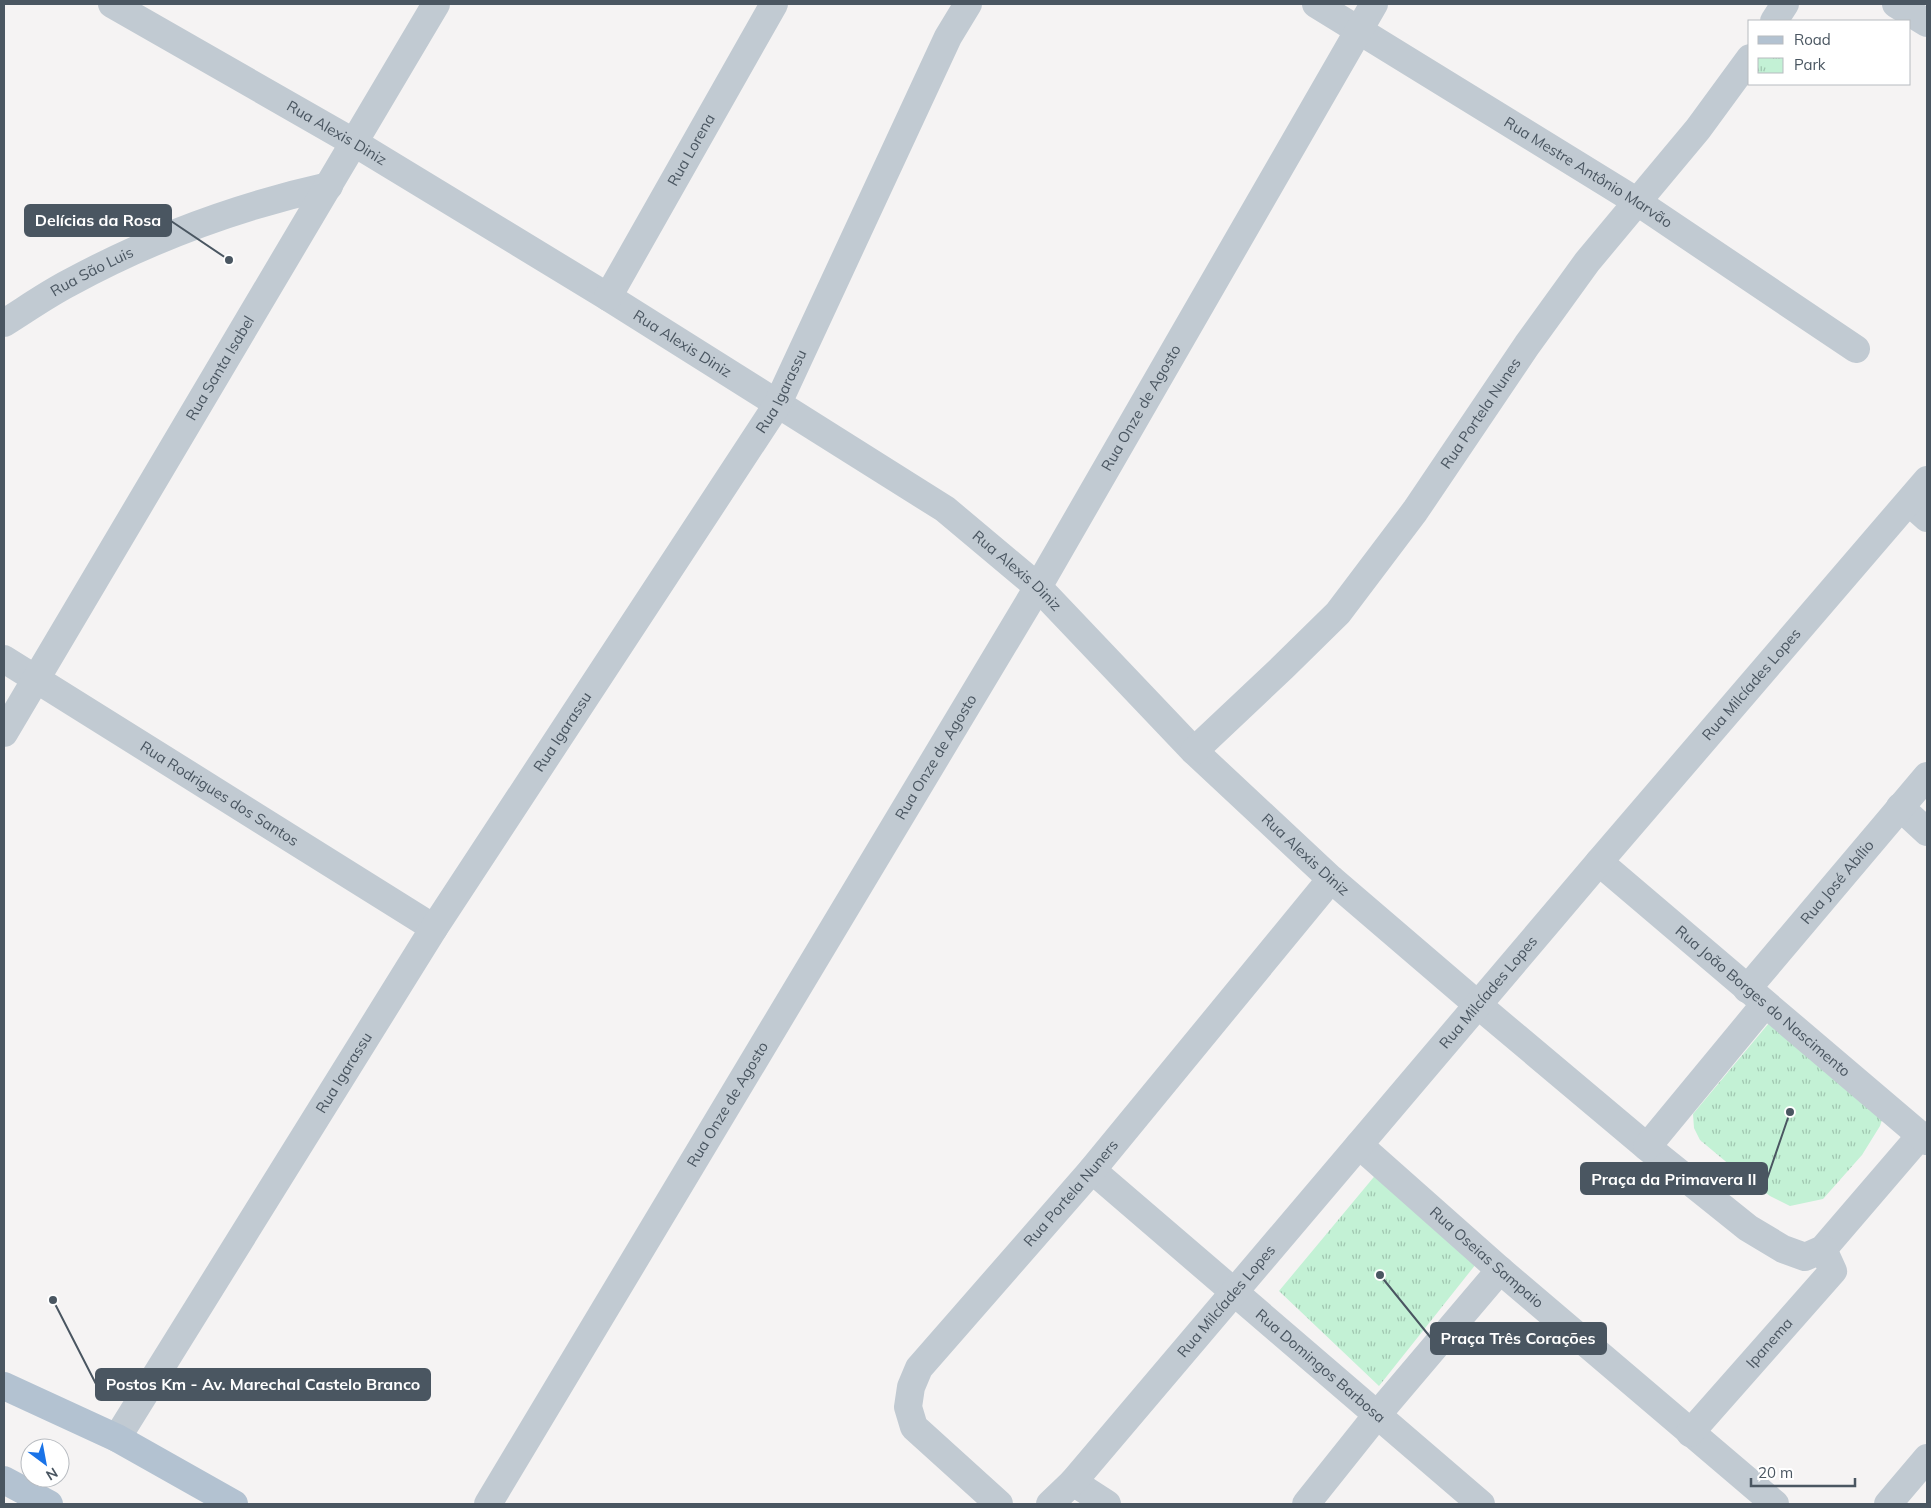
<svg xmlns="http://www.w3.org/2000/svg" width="1931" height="1508" font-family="Mulish,sans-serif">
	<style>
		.park { fill: url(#park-tufts) }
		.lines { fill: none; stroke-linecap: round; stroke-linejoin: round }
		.minor { stroke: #c1cad2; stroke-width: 28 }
		.tertiary { stroke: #c1cad2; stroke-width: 28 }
		.primary { stroke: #b3c2d1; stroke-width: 28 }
		.labels { text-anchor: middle; stroke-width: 4.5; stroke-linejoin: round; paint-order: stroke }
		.street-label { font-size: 15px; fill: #4a5661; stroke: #fff }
		.leader { fill: none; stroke: #4a5661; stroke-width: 2 }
		.callout-dot { fill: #4a5661; stroke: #fff; stroke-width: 2 }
		.callout { fill: #4a5661; stroke: #4a5661; stroke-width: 2 }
		.callout-label { font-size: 16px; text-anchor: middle; font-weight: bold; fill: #fff }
	</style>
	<defs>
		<pattern id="park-tufts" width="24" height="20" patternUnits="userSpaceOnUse" patternTransform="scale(1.25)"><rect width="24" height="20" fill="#c3f1d5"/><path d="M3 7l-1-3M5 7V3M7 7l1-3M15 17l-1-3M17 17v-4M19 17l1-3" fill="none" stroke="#a0c6b0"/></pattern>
	</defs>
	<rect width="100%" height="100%" fill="#f5f3f3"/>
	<path class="park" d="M1774,1017l111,93 -5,16 -18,29 -39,44 -33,7 -20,-10 -27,-20 -43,-36 -6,-12 -1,-14z
		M1378,1172l102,87 -101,127 -100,-95z"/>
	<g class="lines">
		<g class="minor">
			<path id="s1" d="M112,4l241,138 255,155 337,212 93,78 156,164 137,128 147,126 169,142 101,81 35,21 22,8 18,-8 98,-114"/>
			<path id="s2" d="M1316,4l320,197 220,148"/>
			<path d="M1896,4l31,19"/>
			<path d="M1774,21l11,-17"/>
			<path id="s3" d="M608,297l166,-293"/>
			<path id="s4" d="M4,323c21,-13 42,-28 65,-40 81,-44 170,-77 260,-97"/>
			<path d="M1909,502l18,16"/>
			<path id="s5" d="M4,659l430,269"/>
			<path id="s6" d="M4,733l432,-729"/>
			<path id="s7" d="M1194,751l89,-84 55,-54 77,-102 112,-166 60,-83 111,-133 52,-71"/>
			<path d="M1900,807l27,25"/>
			<path id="s8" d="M1599,862l328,279"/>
			<path id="s9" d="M1747,989l180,-213"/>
			<path id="s10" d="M1359,1145l141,125 275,234"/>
			<path d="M1647,1147l118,-143"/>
			<path id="s11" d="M1092,1170l389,334"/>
			<path id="s12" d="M1690,1433l143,-162 -10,-22"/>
			<path id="s13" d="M117,1438l317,-510 343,-523 171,-368 20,-33"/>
			<path d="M1073,1482l34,22"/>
			<path id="s14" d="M488,1504l550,-917 336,-583"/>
			<path id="s15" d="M999,1504l-85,-77 -6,-20 3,-20 8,-19 173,-198 239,-291"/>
			<path id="s16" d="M1050,1504l23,-22 526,-620 328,-382"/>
			<path d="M1306,1504l71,-89 123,-145"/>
		</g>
		<path class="tertiary" d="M1888,1504l39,-46"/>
		<path class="primary" d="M4,1386l113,52 117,66
			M4,1480l45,24"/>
	</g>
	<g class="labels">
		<g class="street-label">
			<text dy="5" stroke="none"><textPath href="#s1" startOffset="259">Rua Alexis Diniz</textPath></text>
			<text dy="5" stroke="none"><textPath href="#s3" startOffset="169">Rua Lorena</textPath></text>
			<text dy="5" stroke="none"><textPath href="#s2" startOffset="320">Rua Mestre Antônio Marvão</textPath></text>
			<text dy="5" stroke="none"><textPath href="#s4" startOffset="102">Rua São Luis</textPath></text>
			<text dy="5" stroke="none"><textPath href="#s1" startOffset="664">Rua Alexis Diniz</textPath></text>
			<text dy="5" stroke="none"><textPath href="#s6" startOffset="424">Rua Santa Isabel</textPath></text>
			<text dy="5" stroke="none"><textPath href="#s13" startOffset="1240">Rua Igarassu</textPath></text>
			<text dy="5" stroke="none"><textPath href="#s14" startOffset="1276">Rua Onze de Agosto</textPath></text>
			<text dy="5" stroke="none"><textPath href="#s7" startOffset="445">Rua Portela Nunes</textPath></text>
			<text dy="5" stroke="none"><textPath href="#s1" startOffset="1069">Rua Alexis Diniz</textPath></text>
			<text dy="5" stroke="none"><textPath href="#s16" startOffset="1079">Rua Milcíades Lopes</textPath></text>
			<text dy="5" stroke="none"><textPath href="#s13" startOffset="835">Rua Igarassu</textPath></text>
			<text dy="5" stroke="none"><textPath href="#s14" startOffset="871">Rua Onze de Agosto</textPath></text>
			<text dy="5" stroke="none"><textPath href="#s5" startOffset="254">Rua Rodrigues dos Santos</textPath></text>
			<text dy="5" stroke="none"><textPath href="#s1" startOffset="1474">Rua Alexis Diniz</textPath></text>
			<text dy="5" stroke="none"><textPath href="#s9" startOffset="140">Rua José Abílio</textPath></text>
			<text dy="5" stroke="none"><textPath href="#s16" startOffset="674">Rua Milcíades Lopes</textPath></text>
			<text dy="5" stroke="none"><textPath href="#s8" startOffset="215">Rua João Borges do Nascimento</textPath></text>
			<text dy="5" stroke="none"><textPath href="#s13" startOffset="430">Rua Igarassu</textPath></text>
			<text dy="5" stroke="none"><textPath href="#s14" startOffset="466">Rua Onze de Agosto</textPath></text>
			<text dy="5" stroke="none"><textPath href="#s15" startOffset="408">Rua Portela Nuners</textPath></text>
			<text dy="5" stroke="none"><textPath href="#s10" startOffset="170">Rua Oseias Sampaio</textPath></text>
			<text dy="5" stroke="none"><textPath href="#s16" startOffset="269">Rua Milcíades Lopes</textPath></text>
			<text dy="5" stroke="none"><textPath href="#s12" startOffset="120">Ipanema</textPath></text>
			<text dy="5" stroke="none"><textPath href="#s11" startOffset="301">Rua Domingos Barbosa</textPath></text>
		</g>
	</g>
	<path class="leader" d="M229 260L171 221M1790 1112L1767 1179M1380 1275L1431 1338M53 1300L96 1384"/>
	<g class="callout-dot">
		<circle cx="229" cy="260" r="5"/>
		<circle cx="1790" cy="1112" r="5"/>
		<circle cx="1380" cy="1275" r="5"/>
		<circle cx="53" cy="1300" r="5"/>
	</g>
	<g class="callout">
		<rect x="25" y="205" width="146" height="31" rx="5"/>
		<rect x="1581" y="1163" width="186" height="31" rx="5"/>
		<rect x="1431" y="1323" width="175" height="31" rx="5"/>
		<rect x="96" y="1369" width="334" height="31" rx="5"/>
	</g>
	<g class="callout-label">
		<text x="98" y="226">Delícias da Rosa</text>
		<text x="1674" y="1185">Praça da Primavera II</text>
		<text x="1518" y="1344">Praça Três Corações</text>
		<text x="263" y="1390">Postos Km - Av. Marechal Castelo Branco</text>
	</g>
	<rect width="1931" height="1508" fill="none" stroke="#4a5661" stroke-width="10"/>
	<rect x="1748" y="20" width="162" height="65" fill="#ffffff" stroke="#b7bbc0"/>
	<rect x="1758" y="36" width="25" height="8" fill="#b3c2d1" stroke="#b7bbc0"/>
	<text x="1794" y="45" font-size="15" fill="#4a5661">Road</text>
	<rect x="1758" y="58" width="25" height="15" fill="url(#park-tufts)" stroke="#b7bbc0"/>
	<text x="1794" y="70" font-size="15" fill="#4a5661">Park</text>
	<g transform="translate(45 1463) rotate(148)"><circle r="24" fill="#ffffff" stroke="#b7bbc0"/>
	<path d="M0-4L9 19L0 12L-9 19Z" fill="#1a73e8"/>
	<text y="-8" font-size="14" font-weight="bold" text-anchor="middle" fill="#4a5661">N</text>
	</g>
	<path d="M1751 1478v8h104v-8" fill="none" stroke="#4a5661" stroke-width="2.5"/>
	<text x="1758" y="1478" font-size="15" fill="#4a5661" stroke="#ffffff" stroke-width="4" paint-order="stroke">20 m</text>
</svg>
